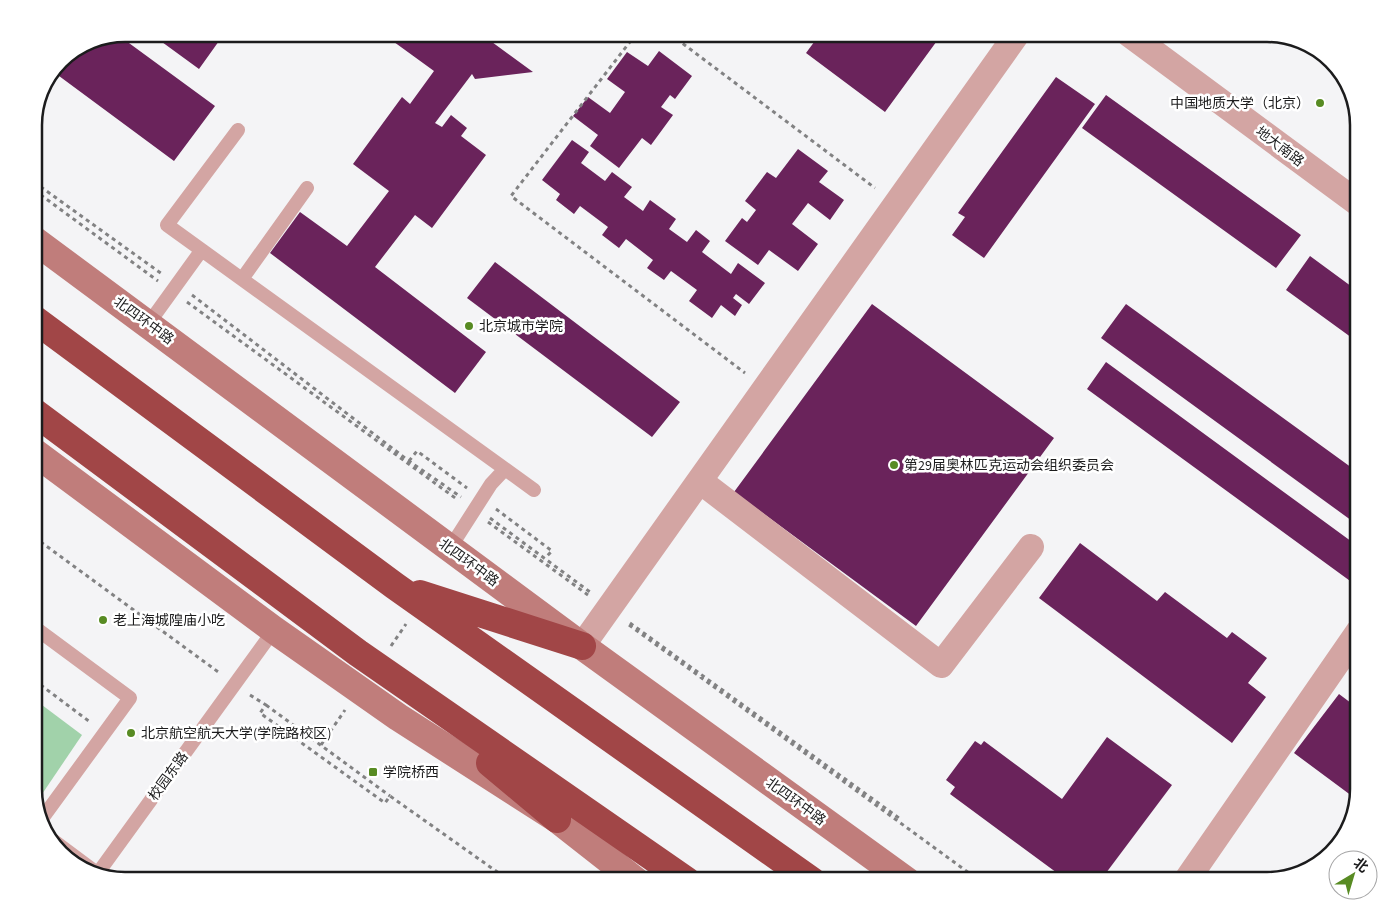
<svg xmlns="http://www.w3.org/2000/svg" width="1393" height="915" font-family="'Source Sans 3','Noto Sans SC',sans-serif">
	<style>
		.green { fill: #a1d2aa }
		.building { fill: #6a235b }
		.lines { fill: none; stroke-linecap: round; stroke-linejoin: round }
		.path { stroke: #828283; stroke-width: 3; stroke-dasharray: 4 4; stroke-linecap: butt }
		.lane { stroke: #d3a5a3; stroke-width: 14 }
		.street { stroke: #d3a5a3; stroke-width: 26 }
		.secondary { stroke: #c07d7b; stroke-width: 28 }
		.highway { stroke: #a14647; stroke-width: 28 }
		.poi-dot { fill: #588b23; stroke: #fff; stroke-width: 2 }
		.labels { text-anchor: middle; stroke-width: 5; stroke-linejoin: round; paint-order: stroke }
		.poi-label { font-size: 14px; fill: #1c1c1d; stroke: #fff; text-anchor: start }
		.street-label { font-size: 14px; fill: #1c1c1d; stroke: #fff }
		.rim { fill: none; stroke: #1c1c1d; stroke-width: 2.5 }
	</style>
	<rect width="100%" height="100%" fill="#f4f4f6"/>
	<path class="green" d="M34,699l48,36 -46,68 -2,-8z"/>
	<path class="building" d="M151,34h73l-25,35z
		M383,34h98l52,38 -58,7 -3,-5 -37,49 7,4 9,-12 16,13 -6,8 25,19 -54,73 -17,-13 -40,52 111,85 -31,41 -185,-140 30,-41 47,34 42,-55 -36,-27 49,-67 8,7 24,-33z
		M820,34h122l-57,78 -79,-59z
		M118,35l97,71 -41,55 -119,-88 6,-13 30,-19z
		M659,51l33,25 -17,23 -5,-4 -9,12 12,8 -22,30 -9,-7 -23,30 -29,-22 8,-11 -25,-19 15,-19 22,16 15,-21 -18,-13 20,-27 21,14z
		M1056,77l39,27 -111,154 -32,-23 13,-18 -7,-4z
		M1106,95l195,140 -25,33 -194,-140z
		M572,140l17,12 -8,11 24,18 7,-9 20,15 -8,10 19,14 7,-11 26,19 -7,10 18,13 9,-12 14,11 -8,11 29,22 7,-11 27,20 -16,21 -13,-10 -3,4 9,7 -7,11 -14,-11 -9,13 -23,-17 8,-11 -26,-19 -7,9 -17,-12 6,-8 -27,-21 -7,9 -17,-13 6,-8 -28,-21 -6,8 -18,-14 4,-6 -18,-14z
		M798,149l30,22 -9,11 25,18 -14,20 -22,-17 -16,21 26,20 -20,27 -29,-21 -11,15 -33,-24 17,-23 5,4 9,-12 -11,-9 22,-29 9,6z
		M1310,256l49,36v51l-73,-53z
		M495,262l185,140 -28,35 -185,-139z
		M872,304l182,134 -138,188 -182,-134z
		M1126,304l233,169v53l-258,-188z
		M1106,362l253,185v36l-2,3 -270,-197z
		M1080,543l77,58 8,-9 62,46 5,-6 35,26 -19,25 18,14 -34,46 -193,-145z
		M1339,694l20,15v81l-3,9 -62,-46z
		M1107,737l65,48 -72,96h-32l-118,-87 5,-7 -9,-7 29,-39 6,4 3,-4 78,58z"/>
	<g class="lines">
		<path class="path" d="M636,34l-125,162 234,177
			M670,34l205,154
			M34,182l128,92
			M34,190l124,91
			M192,295l217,166 52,36
			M187,302l271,198
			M409,461l8,-10 50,37
			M496,509l56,42 -6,6
			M490,518l100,74
			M488,522l100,73
			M34,537l187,137
			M630,623l269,195
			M629,625l351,256
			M391,646l15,-22
			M34,680l56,42
			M250,695l16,10 -6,8 125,90 5,-7 120,85
			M266,705l124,91
			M321,745l24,-35"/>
		<path class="lane" d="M238,130l-71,95 367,265
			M242,279l65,-91
			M149,323l52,-72
			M450,548l41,-64 14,-15
			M34,627l96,71 -89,122
			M46,835l51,38
			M98,873l176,-243"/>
		<path class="street" d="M1129,34l230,170
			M700,481l241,184 90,-118
			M582,646l435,-612
			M1186,881l173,-250"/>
		<path class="secondary" d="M34,240l548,406 325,235
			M34,452l240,178 124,87 159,102 79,62"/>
		<path class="highway" d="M34,319l361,267 417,295
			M34,412l324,241 329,228
			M420,594l162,52
			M490,763l67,56"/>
	</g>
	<g class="poi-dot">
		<circle cx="1320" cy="103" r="5"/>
		<circle cx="469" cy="326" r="5"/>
		<circle cx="894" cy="465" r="5"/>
		<circle cx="103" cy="620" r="5"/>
		<circle cx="131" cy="733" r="5"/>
		<rect x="368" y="767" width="10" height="10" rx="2.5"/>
	</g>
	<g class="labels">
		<g class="poi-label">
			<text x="1310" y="108" text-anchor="end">中国地质大学（北京）</text>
			<text x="479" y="331">北京城市学院</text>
			<text x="904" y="470">第29届奥林匹克运动会组织委员会</text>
			<text x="113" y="625">老上海城隍庙小吃</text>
			<text x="141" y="738">北京航空航天大学(学院路校区)</text>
			<text x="383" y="777">学院桥西</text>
		</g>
		<g class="street-label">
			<text transform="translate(1280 146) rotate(37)" y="5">地大南路</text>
			<text transform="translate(144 320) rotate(36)" y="5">北四环中路</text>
			<text transform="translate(469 562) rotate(36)" y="5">北四环中路</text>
			<text transform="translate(168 776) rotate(-54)" y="5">校园东路</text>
			<text transform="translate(796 801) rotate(36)" y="5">北四环中路</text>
		</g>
	</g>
	<path d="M0 0H1393V915H0ZM125 42H1267A83 83 0 0 1 1350 125V789A83 83 0 0 1 1267 872H125A83 83 0 0 1 42 789V125A83 83 0 0 1 125 42Z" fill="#fff" fill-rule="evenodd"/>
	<path class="rim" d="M125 42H1267A83 83 0 0 1 1350 125V789A83 83 0 0 1 1267 872H125A83 83 0 0 1 42 789V125A83 83 0 0 1 125 42Z"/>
	<g transform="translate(1353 875) rotate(38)"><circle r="24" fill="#ffffff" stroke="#a4a4a5"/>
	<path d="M0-4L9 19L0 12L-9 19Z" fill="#588b23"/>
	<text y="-8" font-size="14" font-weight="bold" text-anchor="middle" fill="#1c1c1d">北</text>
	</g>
</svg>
